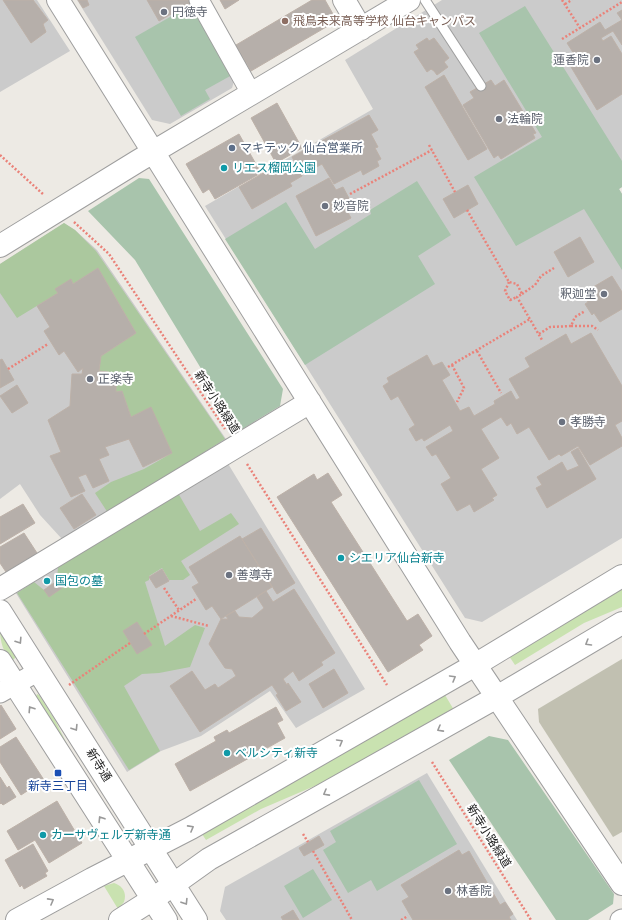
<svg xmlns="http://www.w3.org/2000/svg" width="622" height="920" font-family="Lato,'Noto Sans JP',sans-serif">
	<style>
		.religious { fill: #cbcbcb }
		.construction { fill: #c1c0b1 }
		.grass { fill: #c9e2b0 }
		.forest { fill: #abc89e }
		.cemetery { fill: #a8c4ac }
		.building { fill: #b6afaa; stroke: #bdb1a8 }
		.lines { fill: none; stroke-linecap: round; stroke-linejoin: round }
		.service-casing { stroke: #9e9e9e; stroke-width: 11 }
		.minor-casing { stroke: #9e9e9e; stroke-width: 21 }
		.tertiary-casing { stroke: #9e9e9e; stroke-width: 24 }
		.path { stroke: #ea8279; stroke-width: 2.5; stroke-dasharray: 2 2; stroke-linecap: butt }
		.service { stroke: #fff; stroke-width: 9 }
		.minor { stroke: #fff; stroke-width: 19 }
		.tertiary { stroke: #fff; stroke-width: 22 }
		.oneway { stroke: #999 }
		.worship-dot { fill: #6b7280; stroke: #fff; stroke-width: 1.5 }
		.education-dot { fill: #8d6e63; stroke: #fff; stroke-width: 1.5 }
		.service-dot { fill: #5c6f8a; stroke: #fff; stroke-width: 1.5 }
		.culture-dot { fill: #0f9aa8; stroke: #fff; stroke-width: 1.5 }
		.transit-dot { fill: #1a4fb4; stroke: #fff; stroke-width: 1.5 }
		.labels { text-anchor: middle; stroke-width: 4; stroke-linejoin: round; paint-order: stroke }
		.worship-label { font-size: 12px; fill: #5b616d; stroke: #fff; text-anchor: start }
		.education-label { font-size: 12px; fill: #785e54; stroke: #fff; text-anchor: start }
		.service-label { font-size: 12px; fill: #4e5e75; stroke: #fff; text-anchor: start }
		.culture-label { font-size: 12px; fill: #0d838f; stroke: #fff; text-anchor: start }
		.street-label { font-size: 12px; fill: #1d1d1d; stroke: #fff }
		.transit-label { font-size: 12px; fill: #164399; stroke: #fff }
	</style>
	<rect width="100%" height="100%" fill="#edeae4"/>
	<path class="religious" d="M0,0h37l33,51 -70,41z
		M77,0h113l45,78 -3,10 -62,36 -18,-4z
		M442,0h180v187l-3,2 3,5v344l-140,84 -17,-4 -260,-412 168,-97 -28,-49z
		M64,223l11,7 22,20 129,189 -164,100 -22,-24 -20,-31 -20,15v-235z
		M227,462l138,227 -69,39 -26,-37 -69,45 -40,15 -34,21 -113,-182z
		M427,773l90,147h-291l-6,-9 5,-24z"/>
	<path class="construction" d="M622,659v173l-9,5 -74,-115 -1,-13z"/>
	<path class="grass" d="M622,589v18l-38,16 -69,42 -6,-9z
		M0,630l16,25v2l-3,3c-10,-5 -13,-20 -13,-30z
		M37,694l2,1 16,25 13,26 40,64 -72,-113z
		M445,695l9,15 -123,69 -70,30 -55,31 -4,-6z
		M114,883c9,3 13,10 10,19l-6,7 -14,-23z"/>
	<path class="forest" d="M64,223l11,7 21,21 129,188 -117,74 -13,-20 16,-11 33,-13 28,-16 -21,-45 -20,9 -9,-26 -6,1 -1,-7 -7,-1v-12l-9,-1 2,-15 35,-23 -38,-65 -25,16 -2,-4 -13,13 -41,25 -17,-25v-29z
		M178,493l22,38 31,-18 8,11 -58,37 9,14 -7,5h-14l-7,-12 -13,8v4l-4,2 20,64 30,-21 10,3 -15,39 -31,6 -17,1 -18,12 36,65 -31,19 -112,-177 17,-11 10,8 13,-9 1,-15z"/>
	<path class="cemetery" d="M191,5l41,70 -27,15 5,9 -29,17 -46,-79z
		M525,6l97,155v26l-3,2 3,5v76l-38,-61 -68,37 -42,-69 68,-40 -63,-104z
		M139,178l10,1 134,210 -3,17 -41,25 -104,-171 -47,-49z
		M417,181l34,54 -33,21 17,28 -130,81 -80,-126 61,-37 29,47 56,-35 -1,-4z
		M489,736l19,4 106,154 -1,10 -25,16h-32l-107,-160z
		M419,780l38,64 -80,47 -6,-11 -23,13 -25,-43 13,-8 -6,-11z
		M313,869l19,31 -29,18 -19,-32z"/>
	<path class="building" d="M3,0h30l15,20 -5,4 3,8 -15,11z
		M78,0h9l2,5 -6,3z
		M147,0h42l1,3 -31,18z
		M220,0h19l-14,9z
		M312,0h13l8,14v9l-82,48 -15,-26z
		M622,10v35l-9,-14 -12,7 2,3 8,-5 11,18v40l-25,16 -29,-48 8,-5 -9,-14 33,-21 5,8 17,-10 -5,-7z
		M427,38l2,3 5,-3 15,20 -5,4 4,5 -11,8 -3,-4 -3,-2 -4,3 -13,-20 5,-3 -3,-4z
		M444,75l43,74 -19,11 -43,-73z
		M491,80l4,6 9,-6 32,53 -3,1 2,4 -34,21 -3,-4 -4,3 -31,-53 11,-7 -4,-6z
		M277,103l25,45 -26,15 -25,-45z
		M369,115l9,15 -7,4 7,13 -3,1 6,11 -4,2 2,5 -16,9 -2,-5 -27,14 -12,-20 -20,11 -10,-18z
		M239,134l22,39 -46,26 -6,-10 -6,4 -17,-29z
		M286,162l2,4 7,-4 7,14 -12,7 2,3 -40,23 -13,-22 40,-23v2z
		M329,178l7,12 7,-3 9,17 -7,3 6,11 -35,18 -20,-40z
		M468,185l10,19 -24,14 -11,-19z
		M580,237l14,25 -26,15 -14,-25z
		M98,268l38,65 -35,23 -2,15 9,1v12l8,1v7l6,-1 9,26 20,-10 21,46 -29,14 -14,-28 -24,8 4,8 -10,4 10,22 -16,7 -7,-14 -8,3 7,14 -14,6 -21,-41 11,-4 -13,-32 22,-14 2,-32h10l1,-6 -5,4 -14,-21 -5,4 -15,-24 6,-4 -13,-21 21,-13 -3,-4 16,-10 2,5z
		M612,276l10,16v17l-22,13 -6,-9 -2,2 -7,-11 3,-2 -5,-9z
		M591,333l31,53v35l-7,4 7,13v8l-32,19 -12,-19 -17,10 -2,-2 -10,6 -20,-33 -12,7 -6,-11 -4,3 -6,-9 -20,12 18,29 -18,11 16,26 -5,3 2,2 -20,12 -4,-8 -13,7 -16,-27 10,-6 -15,-24 -4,2 -6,-9 27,-16 -3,-6 -26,16 -2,-3 -6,3 -7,-12 6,-4 -17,-29 -7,4 -8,-14 6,-4 -2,-4 40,-23 6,11 9,-4 8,13 -8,5 18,31 9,-4 5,9 21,-12 -1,-3 17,-10 5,9 4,-2 -11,-19 21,-12 -5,-9 41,-24 5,10z
		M2,359l12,21 -14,8v-28z
		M17,385l11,18 -16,10 -12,-17z
		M578,448l18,31 -49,29 -11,-20 6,-3 -5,-8 25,-15 5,9 12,-5 -8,-14z
		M328,473l14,22 -11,7 76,119 11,-7 14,22 -13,9 4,5 -35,22 -111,-175 37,-23 3,6z
		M82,494l14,21 -22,14 -14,-21z
		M23,504l12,19 -35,21v-27z
		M261,528l34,55 -18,11 -35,-55z
		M24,533l13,20 -31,19 -6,-9v-16z
		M240,536l32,51 -51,32 -9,-13 -6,4 -14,-23 7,-4 -10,-16z
		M162,569l7,12 -13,7 -7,-11z
		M57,581l5,7 -13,9 -5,-7z
		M294,589l41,64 -14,9 2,3 -24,16 -6,-10 -10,8 4,6 1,-2 13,19 -15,9 -10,-16 2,-1 -6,-9 -72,47 -30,-46 22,-15 13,19 10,-6 3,4 18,-12 -4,-7 -7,-1 -16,-24 12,-25h7l-2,-3 9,-5 4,6 13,1 12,-10 -7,-11 9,-6 7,11z
		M137,622l15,23 -15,9 -14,-23z
		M334,669l14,24 -25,15 -14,-24z
		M1,705l15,24 -16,10v-33z
		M276,707l7,13 -6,3 8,15 -95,53 -15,-27 41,-23 -2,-4 13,-7 2,3z
		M16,737l28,43 -23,15 -21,-33v-15z
		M0,777l7,11 2,-2 7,11 -13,8 -2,-2 -1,1z
		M57,801l25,42 -33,20 -14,-23 -17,10 -11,-19z
		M319,836l5,9 -20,11 -5,-8z
		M33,844l15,27 -3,2 2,3 -23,13 -2,-4 -2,2 -15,-27z
		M459,850l3,5 7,-4 31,54 5,-3 8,12 -4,3 2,3h-98l-11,-19 7,-4 -8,-12z
		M293,910l6,10h-16l-2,-3z"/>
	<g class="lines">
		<g class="service-casing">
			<path id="service" d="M425,0l56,86"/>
		</g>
		<g class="minor-casing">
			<path id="minor" d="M199,0l52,93
				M0,693l39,-22
				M620,920l2,-1"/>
		</g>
		<g class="tertiary-casing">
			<path id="tertiary" d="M58,0l402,642 162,242
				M344,0l17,29
				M0,246l138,-85 271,-161
				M0,589l310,-187
				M0,611l196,309
				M0,661l166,259
				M17,920l75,-41 99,-51 284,-163 147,-89
				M120,920l33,-21 56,-40 288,-162 125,-74"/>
		</g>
		<path class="path" d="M562,0l18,28
			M565,4l7,-4
			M562,39l60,-37
			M429,145l26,47
			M0,155l44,40
			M350,194l82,-44
			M467,210l42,72 8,2 5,10 -5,3 25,43
			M74,222l35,32 116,175
			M509,282l-4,9 5,9 7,-3
			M522,294l13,-9 6,-9 13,-8
			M571,326h21l6,4
			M539,334l11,-7 21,-1 4,-9 10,-6
			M477,351l24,42
			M452,365l12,23 -7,14
			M448,367l82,-48
			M8,369l40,-25
			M247,464l140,221
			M164,588l15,22
			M171,616l38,10
			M144,634l52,-35
			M69,685l61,-42
			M432,762l99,158
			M303,834l5,8
			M313,851l39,69
			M401,920l7,-4"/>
		<use href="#service" class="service"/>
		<use href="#minor" class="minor"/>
		<use href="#tertiary" class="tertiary"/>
	</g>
	<defs><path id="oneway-chevron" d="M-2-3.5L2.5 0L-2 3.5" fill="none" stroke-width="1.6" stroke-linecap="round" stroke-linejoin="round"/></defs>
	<g class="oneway">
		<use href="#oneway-chevron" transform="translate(19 641) rotate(57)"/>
		<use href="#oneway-chevron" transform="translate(588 643) rotate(149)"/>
		<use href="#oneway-chevron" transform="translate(453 678) rotate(-30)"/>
		<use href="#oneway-chevron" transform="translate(31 709) rotate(-123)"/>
		<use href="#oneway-chevron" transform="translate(75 728) rotate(58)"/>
		<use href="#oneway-chevron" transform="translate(440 729) rotate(151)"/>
		<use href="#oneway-chevron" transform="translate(340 742) rotate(-30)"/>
		<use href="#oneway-chevron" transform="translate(326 793) rotate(151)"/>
		<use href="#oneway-chevron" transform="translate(101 819) rotate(-122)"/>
		<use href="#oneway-chevron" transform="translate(191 828) rotate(-29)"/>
		<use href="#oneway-chevron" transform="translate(51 901) rotate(-29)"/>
		<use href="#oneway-chevron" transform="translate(185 902) rotate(58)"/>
	</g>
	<g class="worship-dot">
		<circle cx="164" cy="12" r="4"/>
		<circle cx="597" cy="60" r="4"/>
		<circle cx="499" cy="119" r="4"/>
		<circle cx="325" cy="206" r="4"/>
		<circle cx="604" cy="294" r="4"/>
		<circle cx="90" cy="379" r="4"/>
		<circle cx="562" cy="422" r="4"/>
		<circle cx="229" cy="575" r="4"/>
		<circle cx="448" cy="891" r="4"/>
	</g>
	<circle class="education-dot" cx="285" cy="21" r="4"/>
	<circle class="service-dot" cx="232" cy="148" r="4"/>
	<g class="culture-dot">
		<circle cx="224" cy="168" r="4"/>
		<circle cx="341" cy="558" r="4"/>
		<circle cx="47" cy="581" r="4"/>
		<circle cx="227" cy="753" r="4"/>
		<circle cx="43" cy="835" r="4"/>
	</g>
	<rect class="transit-dot" x="54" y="769" width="8" height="8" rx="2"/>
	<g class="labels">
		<g class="worship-label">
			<text x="172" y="16">円徳寺</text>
			<text x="589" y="64" text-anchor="end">蓮香院</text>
			<text x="507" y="123">法輪院</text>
			<text x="333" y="210">妙音院</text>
			<text x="596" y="298" text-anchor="end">釈迦堂</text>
			<text x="98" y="383">正楽寺</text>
			<text x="570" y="426">孝勝寺</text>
			<text x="237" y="579">善導寺</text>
			<text x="456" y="895">林香院</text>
		</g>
		<g class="education-label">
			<text x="293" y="25">飛鳥未来高等学校 仙台キャンパス</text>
		</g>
		<g class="service-label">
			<text x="240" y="152">マキテック 仙台営業所</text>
		</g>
		<g class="culture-label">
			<text x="232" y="172">リエス榴岡公園</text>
			<text x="349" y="562">シエリア仙台新寺</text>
			<text x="55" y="585">国包の墓</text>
			<text x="235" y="757">ベルシティ新寺</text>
			<text x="51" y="839">カーサヴェルデ新寺通</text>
		</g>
		<g class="street-label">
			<text transform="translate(217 402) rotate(57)" y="4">新寺小路緑道</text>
			<text transform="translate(99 765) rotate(58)" y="4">新寺通</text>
			<text transform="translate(489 836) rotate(58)" y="4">新寺小路緑道</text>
		</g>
		<g class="transit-label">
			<text x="58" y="790">新寺三丁目</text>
		</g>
	</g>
</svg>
